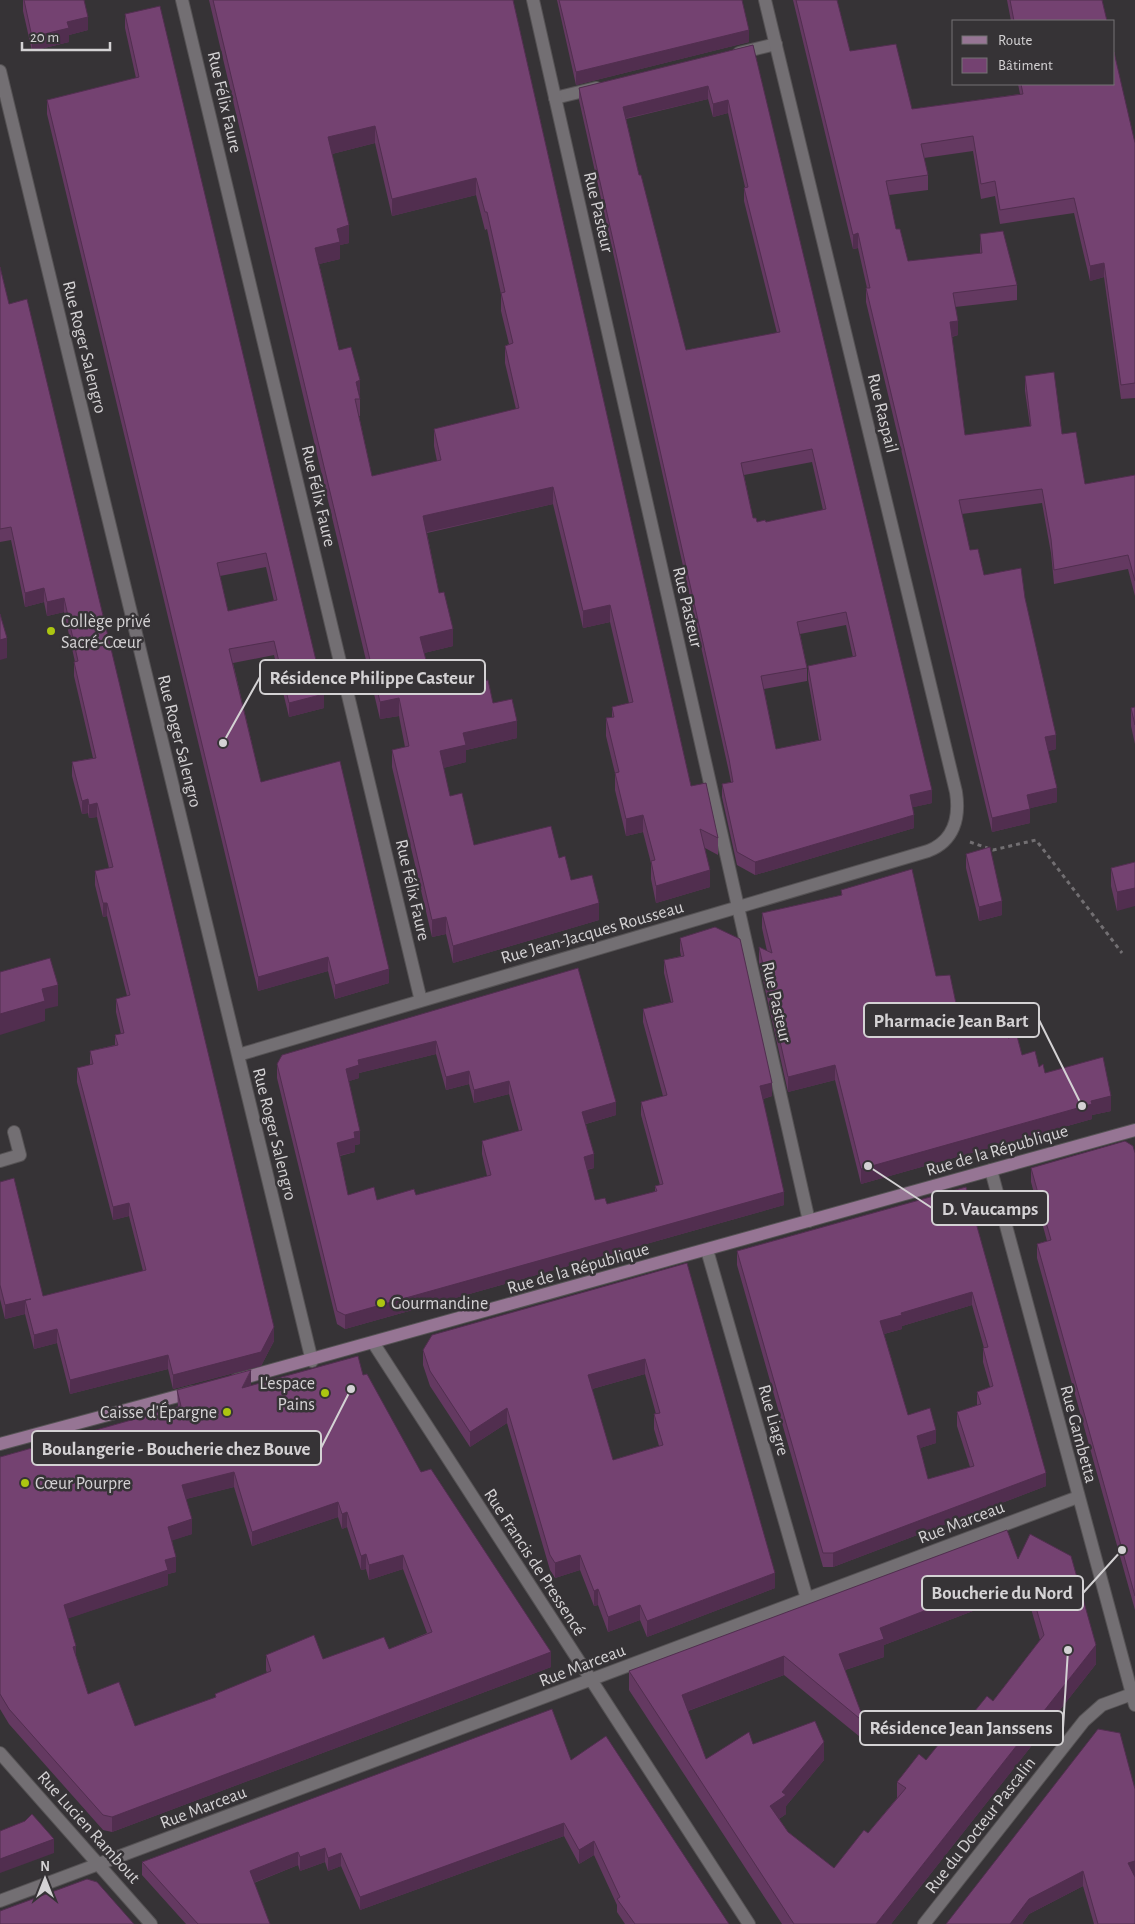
<svg xmlns="http://www.w3.org/2000/svg" width="1135" height="1924" font-family="'Alegreya Sans',sans-serif">
	<style>
		.lines { fill: none; stroke-linecap: round; stroke-linejoin: round }
		.lane-casing { stroke: #555254; stroke-width: 14 }
		.street-casing { stroke: #555254; stroke-width: 14 }
		.secondary-casing { stroke: #555254; stroke-width: 14 }
		.path { stroke: #726f72; stroke-width: 3; stroke-dasharray: 4 4; stroke-linecap: butt }
		.lane { stroke: #736f73; stroke-width: 12 }
		.street { stroke: #736f73; stroke-width: 12 }
		.secondary { stroke: #967594; stroke-width: 12 }
		.wall { fill: #643961; fill-rule: evenodd }
		.shaded-wall { fill: #512e4f }
		.building { fill: #744271; stroke: #512e4f; fill-rule: evenodd }
		.poi-dot { fill: #acc611; stroke: #363336; stroke-width: 2 }
		.labels { text-anchor: middle; stroke-width: 5; stroke-linejoin: round; paint-order: stroke }
		.street-label { font-size: 18px; fill: #d4d2d4; stroke: #363336 }
		.poi-label { font-size: 18px; fill: #d4d2d4; stroke: #363336; text-anchor: start }
		.leader { fill: none; stroke: #d4d2d4; stroke-width: 2 }
		.callout-dot { fill: #d4d2d4; stroke: #363336; stroke-width: 2 }
		.callout { fill: #363336; stroke: #d4d2d4; stroke-width: 2 }
		.callout-label { font-size: 19px; text-anchor: middle; font-weight: bold; fill: #d4d2d4 }
	</style>
	<rect width="100%" height="100%" fill="#363336"/>
	<g class="lines">
		<g class="lane-casing">
			<path id="lane" d="M739,53l37,-9
				M555,98l41,-10
				M0,1161l20,-6 -6,-23"/>
		</g>
		<g class="street-casing">
			<path id="street" d="M182,0l239,1001
				M533,0l276,1221
				M0,71l312,1290
				M238,1055l690,-204c26,-10 32,-33 28,-59l-191,-792
				M991,1170l144,535
				M707,1250l100,349
				M374,1344l375,580
				M0,1753l151,171
				M0,1901l1078,-404
				M924,1924l160,-203 18,-16 30,-11"/>
		</g>
		<g class="secondary-casing">
			<path id="secondary" d="M236,1380l899,-250
				M0,1444l193,-52"/>
		</g>
		<path class="path" d="M970,842l23,8 43,-10 86,113"/>
		<use href="#lane" class="lane"/>
		<use href="#street" class="street"/>
		<use href="#secondary" class="secondary"/>
	</g>
	<path class="wall" d="M23,0h61l4,30 -19,5v7l-37,9 -9,-40z
		M209,0h304l178,786 27,52v17l-13,-7 5,39 -54,16 -5,-24v-16l-8,-31 -17,4 -11,-46v-17l-9,-37v-18l6,-1v-10l17,-4 -19,-81 -27,6 -30,-124 -126,29 12,60 14,53 -29,7 10,38 59,12 24,35 -51,12v12l-23,6 7,28 24,49 85,13 12,22 28,40 -146,43 -7,-29 -14,3 -40,-170v-17l13,-3 -6,-31 -19,3zM375,143l17,73 84,-21 9,35 2,-1 14,65v17l8,33 -4,2v17l11,46 -82,20v17l3,15 -65,15 -13,-60h1v-19l-21,-47 -20,-86 21,-5v-14l9,-2 -17,-89z
		M557,0h185l7,42 -173,43z
		M793,0h44l13,51 62,58 108,-15 -2,-10h96l21,59v255l-14,1 -17,-122 -14,4 -16,-68 -74,11 -5,-28 -14,3 -8,-48 -49,7 4,17v15l-39,5 7,34 12,32 72,-7v-20l37,51v15l-62,7 3,28 -6,2 13,98 65,-9 -5,-35v-15l37,58 23,50 50,-9v121l-7,-27 -74,15 -3,-31 -9,-50 -80,11 8,36 14,25 41,23 31,151 -8,2 9,51 -27,6v15l-38,9 -126,-530v-14h1l-9,-40 -5,1z
		M1007,0h95l5,21h-96z
		M125,14l199,694 -35,9 -15,-62 -41,8 28,119 128,201 -54,16 -7,-28 -70,20 -211,-877v-14l89,-22 -11,-50zM266,567l8,34 -46,10 -8,-35z
		M753,45l179,758 -19,4 1,21 -159,47 -18,-10 -15,-68v-13l9,-2 -2,-10 -150,-672v-12zM708,99l5,18 15,-4 17,74 -1,1v13l33,132 -91,17 -47,-175 -13,-56zM812,462l11,48 -57,12h-9l-4,-4 -9,-43zM846,625l7,32 -45,9v13l11,61 -43,9 -12,-60 43,-8v-13l-7,-34z
		M0,267l9,37 265,1037 -13,25 -88,23 -5,-20 -98,25 -13,-51 -23,6 -9,-35 -20,5 -5,-20v-117l43,114 100,-25 -14,-55 -16,4 -36,-138v-14l13,-3v-14l25,-6v-10l6,-1 -5,-22v-13l11,-3 -20,-80 -4,1 -8,-32v-14l14,-3 -12,-51 -8,1 -1,-5 -6,1 -10,-38v-14l21,-4 -19,-82v-14h1l-11,-50 -17,4 -3,-14 -19,5 -14,-67 -11,2z
		M1135,707v37l-4,-18v-18z
		M966,854l36,61 -23,6 -13,-53z
		M1135,862l-18,49 -6,-25v-18z
		M841,890l95,86 25,51 47,11 14,17 17,12 6,6 66,38 -19,4v4l-231,65 -26,-104 -47,12 -29,-130v-15l8,4 -5,-23v-15l79,-18z
		M680,938l92,158 -9,3 21,106 -439,124 -8,-5 -60,-246v-14l301,-96 38,147 -30,9 8,44 -7,2 8,30 12,4 48,-12v-6l5,-1 -19,-70v-13l22,-6 -20,-74v-13l28,-7 -7,-29v-13l17,-4 -1,-5zM436,1054l10,36 23,-6 5,19 35,-9 10,37 -37,10v13l5,22 -71,19 -39,5 -29,-5 -8,-39 15,-4v-7l5,-1 -11,-63 10,-3v-5z
		M1135,1153v457l-98,-352v-14l10,-3 -16,-59v-14z
		M966,1187l80,299 -213,81h-10l-86,-302v-14zM972,1305l12,43h-1v14l7,25 -13,5v14l-20,6v14l13,41 -42,12 -8,-31 16,-5 -28,-28 -24,-81 18,-5v-3z
		M687,1263l88,325 -128,49 -7,-17 -32,12 -10,-27 -4,1 -14,-36 -25,8 -5,-8 -43,-147 -37,24 -40,-61 -7,-21v-15zM645,1374l11,40h-2v15l5,17 -46,14 -21,-71z
		M363,1375l58,97 130,195 -439,165 -9,-2 -94,-106 -9,-15v-252l178,-50 -1,-17 74,-5v1zM234,1487l18,59 86,-29 4,12 5,-2 14,43 5,-1 3,11 34,-11 24,64 -38,16 -66,10 -57,-4v15l1,3 -52,21v4l-80,28 -47,-32 -12,-38 -8,-38 100,-33v-11l8,-2 -4,-32 20,-6 -6,-35z
		M1018,1559l78,105 -205,260h-109l-153,-234v-19zM1012,1596l18,9 10,35 -47,61 -67,59 -29,22v16l-29,35 -34,35 -46,-36 -9,-13 7,-5v-8l38,-46 -71,-16 -47,15 -18,-48 96,-36 81,66v-18l-20,-53 39,-13v-12z
		M1120,1733l15,191h-41l-11,-38 -54,28 -7,10h-76z
		M571,1760l158,164h-104l-8,-12v-7l-23,-50 -15,9 -15,-28 -204,74 -19,-44 -13,5 -3,-9 -25,9 -2,-6 -44,18 16,41h-84l-44,-49v-13z"/>
	<path class="shaded-wall" d="M88,17v13l-19,5v7l-37,9v-14l35,-15z
		M749,30v12l-173,43v-13z
		M708,86v13l-85,20v-12z
		M728,100v13l-15,4v-13z
		M375,126v17l-47,12v-18z
		M476,178v17l-84,21v-17z
		M349,225v18l-9,2v14l-25,6v-17l22,-19z
		M858,233v15l-5,1v-14z
		M1104,263v14l-14,4v-15z
		M958,321v14l-8,2v-15z
		M360,380v17l-4,-15z
		M553,487v17l-130,29v-17z
		M44,588v14l-19,5v-14z
		M64,598v14l-17,4v-14z
		M610,605v17l-27,6v-17z
		M453,629v17l-33,8v-17z
		M7,638v20l-7,2v-20z
		M324,694v14l-35,9v-14z
		M399,698v18l-19,3v-17z
		M517,721v17l-51,12v12l-26,7v-18l23,-18z
		M1056,735v14l-11,3v-15z
		M1057,788v14l-30,7v-14z
		M932,790v13l-22,5v-13z
		M88,799v14l-6,1v-13z
		M97,803v14l-8,1v-13z
		M1030,809v14l-38,9v-14z
		M643,815v17l-17,4v-17z
		M914,815v13l-159,47v-13z
		M710,870v17l-54,16v-17z
		M1135,888v18l-18,5v-19z
		M1002,901v14l-23,6v-14z
		M103,903h4v13l-4,1z
		M599,903v17l-146,43v-17z
		M446,917v17l-14,3v-17z
		M328,957v14l-70,20v-14z
		M389,969v14l-54,16v-14z
		M58,985v21l-13,3v12l-45,14v-21l42,-25z
		M436,1041v13l-77,19v5l-13,4v-13l12,-9z
		M835,1065v15l-47,12v-15z
		M469,1071v13l-23,6v-13z
		M509,1081v13l-35,9v-13z
		M772,1083v13l-12,4v-14z
		M1111,1096v15l-19,4v4l-231,65v-15l230,-68z
		M616,1102v13l-34,10v-13z
		M360,1131v13l-5,1v7l-18,4v-13l17,-11z
		M594,1154v14l-10,2v-13z
		M784,1192v13l-439,124v-14z
		M129,1203v13l-16,4v-13z
		M972,1292v13l-70,21v3l-22,6v-14l21,-8z
		M25,1300v14l-20,5v-14z
		M274,1327v14l-13,25 -88,23v-14z
		M57,1329v14l-23,6v-14z
		M168,1355v14l-98,25v-14z
		M645,1359v15l-57,16v-15z
		M251,1370v15l-9,18v-15z
		M507,1408v15l-37,24v-15z
		M936,1430v13l-19,6v-13z
		M234,1472v15l-52,13v-15z
		M1046,1473v13l-213,81v-14z
		M338,1502v15l-86,29v-14z
		M347,1512v15l-5,2v-15z
		M192,1519v15l-24,8v-15z
		M366,1554v15l-5,1v-14z
		M403,1555v14l-34,11v-15z
		M580,1555v15l-25,8v-15z
		M176,1557v15l-8,2v11l-104,35v-15l101,-45z
		M775,1573v15l-128,49v-16z
		M1012,1577v19l-128,49v12l-45,15v-18l41,-26z
		M598,1589v16l-4,1v-15z
		M640,1605v15l-32,12v-15z
		M1096,1645v19l-205,260h-15z
		M76,1646v14l-3,-13z
		M551,1652v15l-439,165v-15z
		M784,1656v19l-102,38v-18z
		M824,1742v18l-38,46v8l-16,11v-19z
		M564,1823v13l-204,74v-13z
		M54,1839v14l-54,20v-14z
		M594,1841v14l-15,9v-14z
		M325,1848v14l-25,9v-14z
		M298,1852v13l-48,19v-13z
		M341,1853v13l-13,5v-13z
		M1135,1861v16l-7,-14z
		M1083,1871v15l-54,28 -7,10h-12l19,-25z"/>
	<path class="building" d="M24,0h60l4,17 -21,5 2,6 -37,9z
		M213,0h300l178,786 15,-3 12,55 -18,-9 10,41 -54,16 -5,-25 4,-1 -12,-45 -17,4 -11,-46 4,-1 -13,-54 8,-1 -2,-10 21,-5 -23,-97 -27,6 -30,-124 -130,29 16,77 5,-1 9,37 -33,8 14,54 54,-11 5,23 19,-4 5,22 -54,12 3,12 -26,6 10,45 12,-3 12,52 77,-19 8,32 6,-2 6,24 21,-5 7,28 -146,43 -7,-29 -14,3 -40,-170 17,-4 -10,-48 -19,4zM375,126l17,73 84,-21 9,34h2l18,80 -4,1 12,50 -8,3 14,62 -85,21 7,31 -69,16 -17,-77h5l-4,-17 4,-2 -9,-33 -12,3 -24,-102 25,-6 -3,-13 12,-4 -21,-88z
		M559,0h183l7,30 -173,42z
		M796,0h41l13,51 46,-7 16,65 111,-15 -2,-10h93v-32l21,91v240l-14,2 -17,-122 -14,3 -16,-68 -74,12 -5,-29 -14,3 -8,-48 -52,8 7,31 -42,6 10,48h4l8,32 74,-8 -2,-19 23,-3 14,54 -64,8 5,28 -8,1 15,113 66,-9 -6,-50 29,-4 8,62 14,-2 9,52 50,-9v106l-7,-26 -74,15 -3,-31 -9,-50 -83,11 11,50 8,-1 6,26 37,-7 4,30 31,137 -11,2 12,51 -30,7 3,14 -38,9 -126,-530h4l-12,-55 -5,2z
		M1010,0h92l5,21h-93z
		M160,6l164,688 -35,9 -15,-62 -45,8 32,133 79,-21 49,208 -54,16 -7,-28 -70,20 -211,-877 92,-23 -14,-63zM266,553l11,47 -49,11 -11,-48z
		M753,45l179,745 -22,5 4,20 -159,47 -18,-10 -15,-68 11,-2 -4,-23 -150,-671zM708,86l5,18 15,-4 20,87 -4,1 36,144 -94,18 -45,-175h-2l-16,-68zM812,449l14,60 -60,13 -1,-2 -8,2 -1,-4h-3l-12,-55zM846,612l10,44 -48,10 13,74 -45,9 -15,-73 46,-8 -10,-46z
		M0,267l9,37 18,-5 247,1028 -13,25 -88,23 -5,-20 -98,25 -13,-51 -23,6 -9,-35 6,-1 -26,6 -5,-20v-103l14,-4 29,118 103,-26 -17,-67 -16,4 -36,-139 16,-4 -3,-13 28,-6 -3,-10 9,-2 -8,-34 14,-4 -23,-92h-4l-8,-32 18,-4 -16,-64 -8,2 -1,-6 -6,2 -10,-39 24,-4 -22,-96 4,-1 -14,-63 -17,4 -3,-14 -19,5 -14,-66 -11,2z
		M0,614l7,24 -7,2z
		M1135,707v18l-4,-17z
		M990,847l12,54 -23,6 -13,-53z
		M1135,862v26l-18,4 -6,-24z
		M912,869l24,107 14,-1 11,52 42,-10 5,21 9,-2 5,19 13,-4 4,16 4,-3 2,9 58,-16 8,39 -20,5 1,3 -231,65 -26,-104 -47,12 -29,-130 13,6 -10,-40 80,-18 -1,-5z
		M715,927l25,12 32,144 -12,3 24,106 -439,123 -8,-4 -60,-247 5,-9 296,-87 38,134 -34,10 12,42 -10,3 11,43 10,-2 2,6 50,-13 -2,-5 8,-2 -22,-82 26,-7 -24,-86 30,-7 -9,-42 20,-4 -4,-18zM436,1041l10,36 23,-6 5,19 35,-9 13,49 -40,11 9,34 -75,20 -2,-6 -37,11 -3,-13 -26,8 -11,-52 18,-5 -1,-6 6,-1 -14,-62 13,-4 -1,-5z
		M50,958l8,27 -16,4 3,12 -45,13v-42z
		M1125,1141l8,5 2,7v443l-98,-352 14,-4 -20,-72z
		M966,1187l80,286 -213,80h-10l-86,-302zM972,1292l16,55 -5,1 10,38 -16,6 4,12 -24,8 17,54 -46,13 -11,-43 19,-6 -6,-22 -22,7 -28,-94 22,-6 -1,-2z
		M687,1263l88,310 -128,48 -7,-16 -32,12 -10,-28 -4,2 -14,-36 -25,8 -5,-8 -43,-147 -37,24 -40,-61 -7,-21 9,-15zM645,1359l15,54 -6,1 9,31 -50,15 -25,-85z
		M358,1356l5,19 4,-1 54,98 10,-3 120,183 -439,165 -9,-2 -94,-106 -9,-15v-237l181,-51 -4,-16 74,-20 -9,18zM234,1472l18,60 86,-30 4,12 5,-2 14,44 5,-2 3,11 34,-10 29,77 -43,17 -5,-12 -61,22 -9,-24 -48,20 5,16 -56,23 1,3 -81,29 -16,-44 -31,12 -15,-47 3,-1 -12,-41 104,-35 -3,-10 11,-3 -8,-30 24,-8 -10,-34z
		M1007,1530l11,29 12,-25 41,22 25,89 -220,279h-82l-165,-253zM1012,1577l18,10 14,48 -51,66 -6,-5 -30,37 -6,-4 -25,31 -7,-6 -22,28 9,6 -38,45 -4,-3 -30,38 -46,-36 -18,-26 16,-11 -4,-3 42,-50 -9,-21 -62,23 -4,-12 -43,27 -24,-64 102,-39 81,67 -26,-69 45,-15 -4,-11z
		M552,1709l19,51 35,-24 123,188h-94l-18,-25 3,-2 -26,-56 -15,9 -15,-27 -204,74 -19,-44 -13,5 -3,-10 -25,9 -2,-5 -48,19 20,53h-72l-56,-62z
		M1098,1729l22,4 15,56v72l-7,2 7,14v47h-37l-15,-53 -54,28 -19,25h-64z
		M32,1814l22,25 -54,20v-28l25,-10z
		M87,1879l10,3 37,42h-134v-13z"/>
	<g class="poi-dot">
		<circle cx="51" cy="631" r="5"/>
		<circle cx="381" cy="1303" r="5"/>
		<circle cx="325" cy="1393" r="5"/>
		<circle cx="227" cy="1412" r="5"/>
		<circle cx="25" cy="1483" r="5"/>
	</g>
	<g class="labels">
		<g class="street-label">
			<text transform="translate(225 102) rotate(77)" y="6">Rue Félix Faure</text>
			<text transform="translate(599 212) rotate(77)" y="6">Rue Pasteur</text>
			<text transform="translate(85 347) rotate(76)" y="6">Rue Roger Salengro</text>
			<text transform="translate(883 413) rotate(76)" y="6">Rue Raspail</text>
			<text transform="translate(319 496) rotate(77)" y="6">Rue Félix Faure</text>
			<text transform="translate(688 607) rotate(77)" y="6">Rue Pasteur</text>
			<text transform="translate(180 741) rotate(76)" y="6">Rue Roger Salengro</text>
			<text transform="translate(413 890) rotate(77)" y="6">Rue Félix Faure</text>
			<text transform="translate(592 932) rotate(-16)" y="6">Rue Jean-Jacques Rousseau</text>
			<text transform="translate(777 1002) rotate(77)" y="6">Rue Pasteur</text>
			<text transform="translate(275 1134) rotate(76)" y="6">Rue Roger Salengro</text>
			<text transform="translate(997 1150) rotate(-16)" y="6">Rue de la République</text>
			<text transform="translate(578 1268) rotate(-16)" y="6">Rue de la République</text>
			<text transform="translate(774 1420) rotate(74)" y="6">Rue Liagre</text>
			<text transform="translate(1079 1434) rotate(75)" y="6">Rue Gambetta</text>
			<text transform="translate(961 1522) rotate(-21)" y="6">Rue Marceau</text>
			<text transform="translate(535 1562) rotate(57)" y="6">Rue Francis de Pressencé</text>
			<text transform="translate(582 1665) rotate(-21)" y="6">Rue Marceau</text>
			<text transform="translate(203 1807) rotate(-21)" y="6">Rue Marceau</text>
			<text transform="translate(980 1825) rotate(-52)" y="6">Rue du Docteur Pascalin</text>
			<text transform="translate(89 1827) rotate(48)" y="6">Rue Lucien Rambout</text>
		</g>
		<g class="poi-label">
			<text x="61" y="627">Collège privé<tspan x="61" dy="21">Sacré-Cœur</tspan></text>
			<text x="391" y="1309">Gourmandine</text>
			<text x="315" y="1389" text-anchor="end">L'espace<tspan x="315" dy="21">Pains</tspan></text>
			<text x="217" y="1418" text-anchor="end">Caisse d'Épargne</text>
			<text x="35" y="1489">Cœur Pourpre</text>
		</g>
	</g>
	<path class="leader" d="M223 743L260 677M1082 1106L1039 1020M868 1166L932 1208M351 1389L321 1448M1122 1550L1083 1593M1068 1650L1063 1728"/>
	<g class="callout-dot">
		<circle cx="223" cy="743" r="5"/>
		<circle cx="1082" cy="1106" r="5"/>
		<circle cx="868" cy="1166" r="5"/>
		<circle cx="351" cy="1389" r="5"/>
		<circle cx="1122" cy="1550" r="5"/>
		<circle cx="1068" cy="1650" r="5"/>
	</g>
	<g class="callout">
		<rect x="260" y="660" width="225" height="34" rx="5"/>
		<rect x="864" y="1003" width="175" height="34" rx="5"/>
		<rect x="932" y="1191" width="116" height="34" rx="5"/>
		<rect x="32" y="1431" width="289" height="34" rx="5"/>
		<rect x="922" y="1576" width="161" height="34" rx="5"/>
		<rect x="860" y="1711" width="203" height="34" rx="5"/>
	</g>
	<g class="callout-label">
		<text x="372" y="684">Résidence Philippe Casteur</text>
		<text x="951" y="1027">Pharmacie Jean Bart</text>
		<text x="990" y="1215">D. Vaucamps</text>
		<text x="176" y="1455">Boulangerie - Boucherie chez Bouve</text>
		<text x="1002" y="1599">Boucherie du Nord</text>
		<text x="961" y="1734">Résidence Jean Janssens</text>
	</g>
	<rect x="952" y="20" width="162" height="65" fill="#363336" stroke="#757375"/>
	<rect x="962" y="36" width="25" height="8" fill="#967594" stroke="#757375"/>
	<text x="998" y="45" font-size="15" fill="#d4d2d4">Route</text>
	<rect x="962" y="58" width="25" height="15" fill="#744271" stroke="#757375"/>
	<text x="998" y="70" font-size="15" fill="#d4d2d4">Bâtiment</text>
	<g transform="translate(45 1879)" stroke="#363336" stroke-width="4" paint-order="stroke">
	<path d="M0-4L9 19L0 12L-9 19Z" fill="#d4d2d4"/>
	<text y="-8" font-size="14" font-weight="bold" text-anchor="middle" fill="#d4d2d4">N</text>
	</g>
	<path d="M22 42v8h88v-8" fill="none" stroke="#d4d2d4" stroke-width="2.5"/>
	<text x="30" y="42" font-size="15" fill="#d4d2d4" stroke="#363336" stroke-width="4" paint-order="stroke">20 m</text>
</svg>
